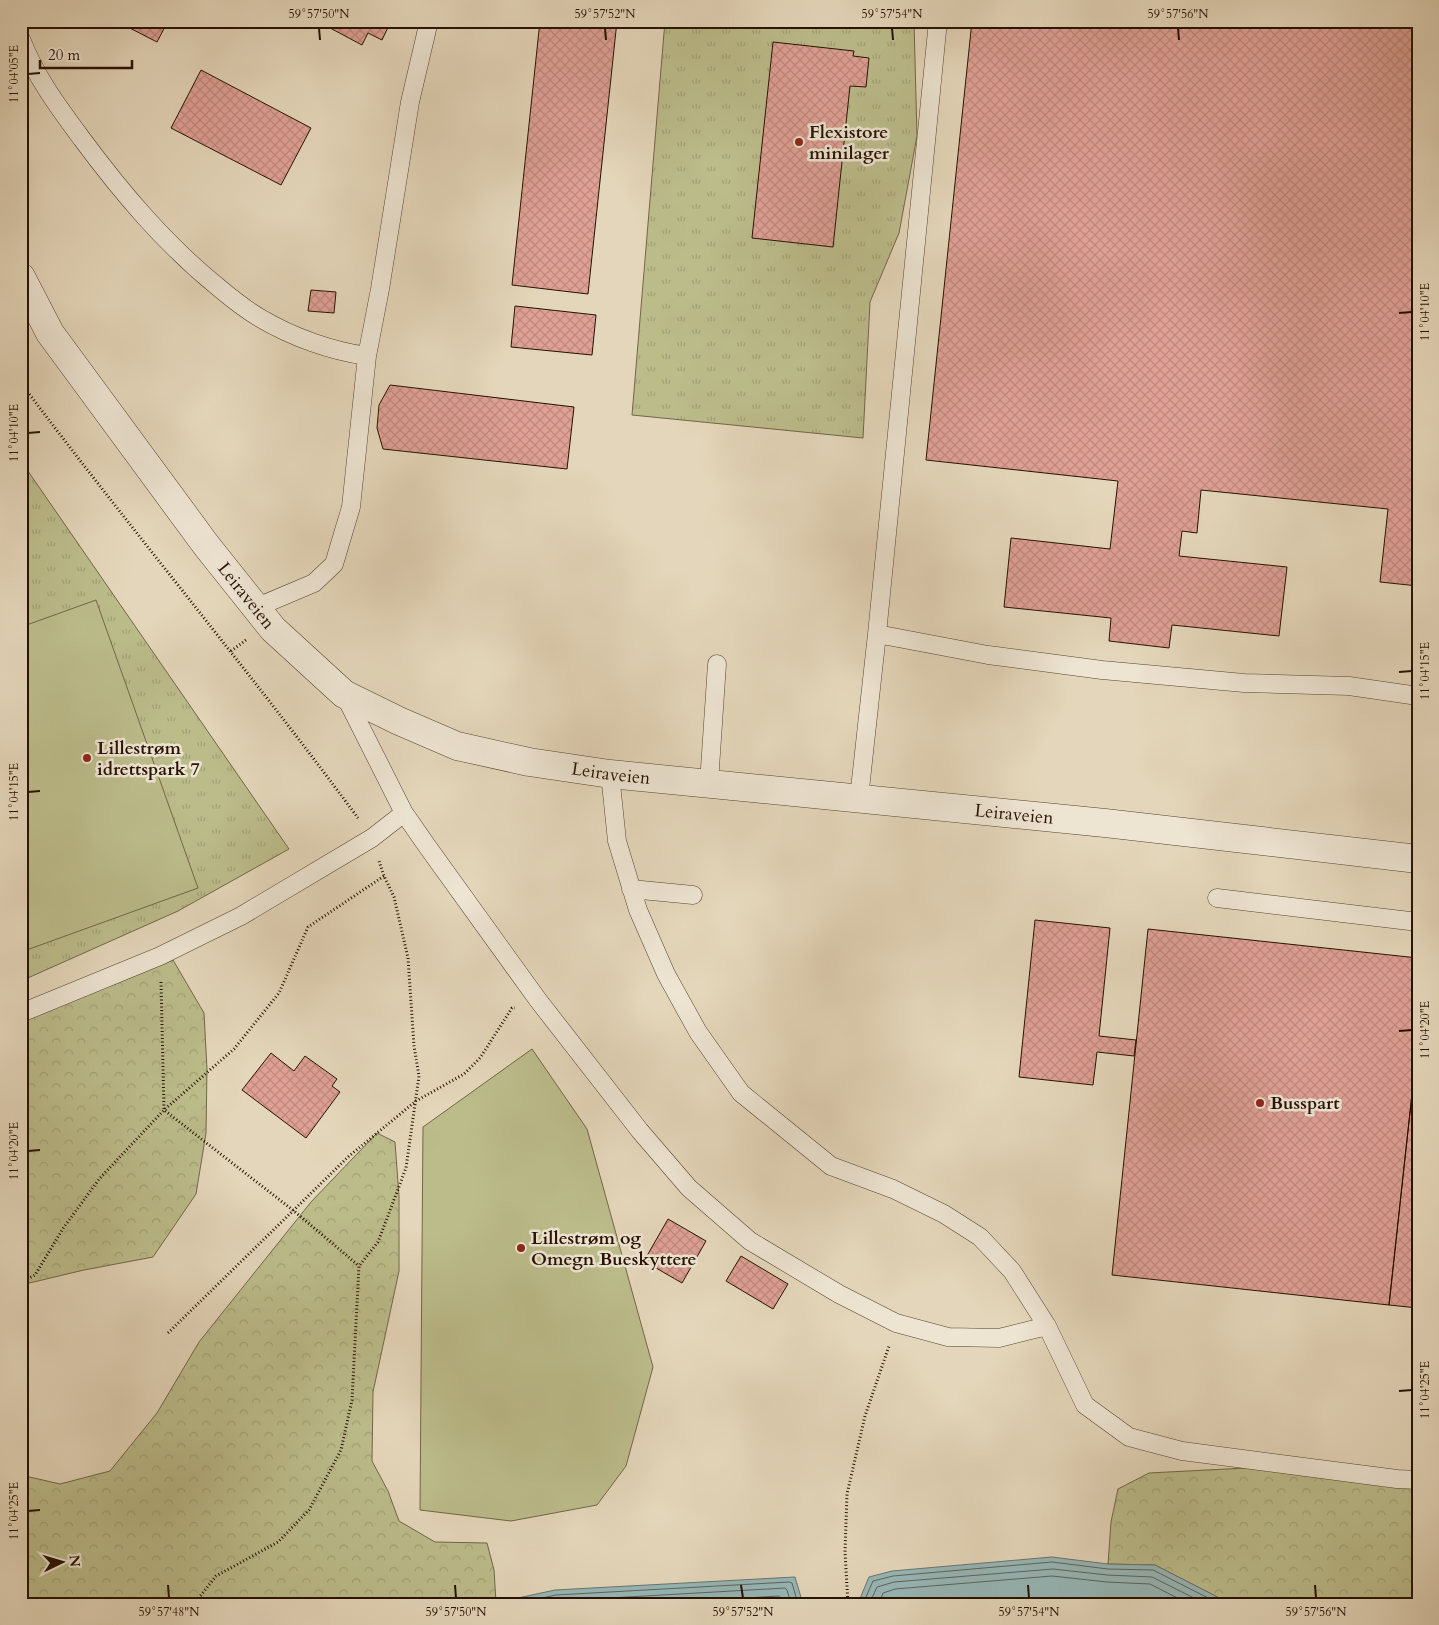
<svg xmlns="http://www.w3.org/2000/svg" width="1439" height="1625" font-family="Cardo,serif">
	<style>
		.grass { fill: url(#grass-tufts); stroke: #726646 }
		.forest { fill: url(#forest-crowns); stroke: #726646 }
		.pitch { fill: #bcbc8b; stroke: #726646 }
		.water { fill: #97b7b7; stroke: #6a756f }
		.lines { fill: none; stroke-linecap: round; stroke-linejoin: round }
		.shore { stroke: #5f645c; stroke-width: 1 }
		.building { fill: url(#building-cross-hatch); stroke: #271102 }
		.lane-casing { stroke: #564230; stroke-width: 19 }
		.street-casing { stroke: #564230; stroke-width: 29 }
		.path { stroke: #271102; stroke-width: 3; stroke-dasharray: 1 2.5; stroke-linecap: butt }
		.lane { stroke: #ede4d2; stroke-width: 18 }
		.street { stroke: #ede4d2; stroke-width: 28 }
		.ticks { fill: none; stroke: #271102; stroke-width: 2 }
		.poi-dot { fill: #8f2418; stroke: #ede4d2; stroke-width: 2 }
		.labels { text-anchor: middle; stroke-width: 5; stroke-linejoin: round; paint-order: stroke }
		.poi-label { font-size: 18px; font-weight: bold; fill: #271102; stroke: #ede4d2; text-anchor: start }
		.street-label { font-size: 18px; fill: #271102; stroke: #ede4d2 }
		.neatline { fill: none; stroke: #271102; stroke-width: 2 }
		.ticks-label { font-size: 12px; text-anchor: middle; fill: #271102 }
	</style>
	<defs>
		<pattern id="grass-tufts" width="24" height="20" patternUnits="userSpaceOnUse" patternTransform="scale(1.25)"><rect width="24" height="20" fill="#bcbc8b"/><path d="M3 7l-1-3M5 7V3M7 7l1-3M15 17l-1-3M17 17v-4M19 17l1-3" fill="none" stroke="#a2a176"/></pattern>
		<pattern id="forest-crowns" width="20" height="18" patternUnits="userSpaceOnUse" patternTransform="scale(1.25)"><rect width="20" height="18" fill="#bcbc8b"/><path d="M2 6a3 3 0 1 1 6 0M12 15a3 3 0 1 1 6 0" fill="none" stroke="#a2a176"/></pattern>
		<pattern id="building-cross-hatch" width="8" height="8" patternUnits="userSpaceOnUse" patternTransform="scale(1.25)"><rect width="8" height="8" fill="#dfa095"/><path d="M0 0l8 8M0 8l8-8" fill="none" stroke="#bf897f"/></pattern>
	</defs>
	<rect width="100%" height="100%" fill="#e4d6ba"/>
	<filter id="stains"><feTurbulence type="fractalNoise" baseFrequency=".004" numOctaves="4"/><feColorMatrix values="0 0 0 0 .2 0 0 0 0 .09 0 0 0 0 .02 0 0 0 .5 -.17"/></filter>
	<radialGradient id="worn" r=".72"><stop offset=".6" stop-color="#630" stop-opacity="0"/><stop offset="1" stop-color="#630" stop-opacity=".3"/></radialGradient>
	<path class="grass" d="M665,21h249l3,115 -18,97 -29,69 -7,136 -231,-23z
		M21,461l268,388 -111,62 -157,70z"/>
	<path class="forest" d="M173,960l31,53 3,56 -1,64 -10,61 -43,63 -69,13 -63,15v-268l84,-30 5,-1z
		M377,1133l18,9 4,54v75l-26,121 -1,69 16,30 11,30 36,21 52,1 7,27 2,32 -6,2h-469v-129l39,9 50,-13 47,-58 42,-71 112,-140z
		M1265,1467l153,12v125h-187l-76,-39 -47,-1 3,-42 7,-33 31,-16z"/>
	<path class="pitch" d="M96,600l102,288 -177,64v-325z
		M532,1049l55,80 66,238 -27,99 -29,39 -86,16 -91,-11 3,-383z"/>
	<path class="water" d="M1052,1557l56,7 47,1 76,39h-370v-8l8,-19 23,-6z
		M795,1577l8,27h-313l65,-14z"/>
	<g class="lines">
		<path class="shore" d="M514,1604l42,-9 233,-13 3,1 6,21
			M544,1604l13,-3 228,-13 2,2 4,14
			M644,1604l135,-8 5,8
			M865,1604l1,-7 7,-16 20,-5 159,-14 56,7 45,1 67,34
			M872,1604v-6l5,-11 17,-5 159,-13 54,6 45,2 54,27
			M879,1604l4,-11 12,-4 157,-13 55,6 43,2 39,20"/>
	</g>
	<path class="building" d="M116,21h52l-11,21z
		M317,21h74l-9,19 -14,-7 -6,12z
		M540,21h77l-29,273 -76,-9z
		M972,21h446v565l-38,-4 8,-73 -187,-19 -4,43 -15,-2 -3,25 108,11 -8,69 -107,-11 -3,23 -60,-7 2,-23 -107,-11 7,-69 99,11 8,-68 -192,-21z
		M773,42l81,9 -1,5 16,2 -3,29 -16,-1 -17,161 -81,-9z
		M201,70l110,58 -30,57 -110,-57z
		M311,290l25,2 -2,21 -26,-2z
		M515,306l81,9 -4,40 -81,-8z
		M390,385l184,22 -7,62 -184,-20 -6,-21 2,-23z
		M1035,920l75,8 -11,108 37,4 -2,16 -37,-4 -4,33 -74,-8z
		M1148,929l270,29v81l-29,266 -277,-30z
		M1418,1039v269l-29,-3z
		M271,1053l23,18 11,-15 32,23 -5,7 8,6 -34,46 -64,-48z
		M668,1219l38,22 -24,42 -38,-22z
		M741,1256l47,28 -15,25 -47,-28z"/>
	<g class="lines">
		<g class="lane-casing">
			<path id="lane" d="M21,39c14,37 38,69 61,100 40,54 83,105 136,148 13,11 27,22 42,31 32,19 71,33 107,38
				M255,608l59,-25 20,-19 17,-57 16,-151 13,-67 30,-187 19,-81
				M877,634l111,21 114,15 142,13 105,3 69,10
				M344,694l60,119 23,33 111,154 102,131 49,57 61,53 89,53 57,29 52,14 51,1 48,-12
				M610,774l7,67 21,69 28,64 32,58 43,61 90,73 62,23 51,25 36,23 32,34 35,55 38,79 44,32 53,14 215,28 21,1
				M709,783l8,-119
				M859,798l18,-164 61,-613
				M631,889l62,6
				M1217,898l201,24
				M21,1013l139,-57 81,-40 131,-78 32,-25"/>
		</g>
		<g class="street-casing">
			<g id="street">
				<path id="s1" d="M21,277l29,56 156,212 67,84 71,65 55,27 58,25 72,16 81,12 495,49 313,36"/>
			</g>
		</g>
		<path class="path" d="M21,383c110,147 228,287 337,435
			M231,651l15,-11
			M161,982l3,128 130,101 65,55
			M21,1282l14,-7 29,-48 36,-49 64,-68 70,-61 45,-56 29,-66 76,-51
			M168,1333l180,-176 68,-56 48,-27 16,-16 32,-50h3
			M194,1604l22,-28 62,-34 31,-32 32,-60 11,-50 7,-134 19,-24 28,-74 13,-92 -5,-30 -6,-88 -14,-61 -10,-21 -5,-15
			M848,1604l-3,-52 2,-58 18,-78 24,-70"/>
		<use href="#lane" class="lane"/>
		<use href="#street" class="street"/>
	</g>
	<path class="ticks" d="M319,28l1,12M605,28l1,12M892,28l1,12M1178,28l1,12M28,74l12,-1M1399,313l13,-1M28,433l12,-1M1399,672l13,-1M28,792l12,-1M1399,1031l13,-1M28,1151l12,-1M1399,1391l13,-1M28,1511l12,-1M168,1585l1,13M455,1585l1,13M741,1585l2,13M1028,1585l1,13M1315,1585l1,13"/>
	<g class="poi-dot">
		<circle cx="799" cy="142" r="5"/>
		<circle cx="87" cy="758" r="5"/>
		<circle cx="1260" cy="1103" r="5"/>
		<circle cx="521" cy="1248" r="5"/>
	</g>
	<g class="labels">
		<g class="poi-label">
			<text x="809" y="138">Flexistore<tspan x="809" dy="21">minilager</tspan></text>
			<text x="97" y="754">Lillestrøm<tspan x="97" dy="21">idrettspark 7</tspan></text>
			<text x="1270" y="1109">Busspart</text>
			<text x="531" y="1244">Lillestrøm og<tspan x="531" dy="21">Omegn Bueskyttere</tspan></text>
		</g>
		<g class="street-label">
			<text dy="6" stroke="none"><textPath href="#s1" startOffset="391">Leiraveien</textPath></text>
			<text dy="6" stroke="none"><textPath href="#s1" startOffset="811">Leiraveien</textPath></text>
			<text dy="6" stroke="none"><textPath href="#s1" startOffset="1216">Leiraveien</textPath></text>
		</g>
	</g>
	<rect width="1439" height="1625" fill="none" stroke="#e4d6ba" stroke-width="55"/>
	<g transform="translate(62 1562) rotate(85)" stroke="#ede4d2" stroke-width="4" paint-order="stroke">
	<path d="M0-4L9 19L0 12L-9 19Z" fill="#271102"/>
	<text y="-8" font-size="14" font-weight="bold" text-anchor="middle" fill="#271102">N</text>
	</g>
	<path d="M40 60v8h92v-8" fill="none" stroke="#271102" stroke-width="2.5"/>
	<text x="48" y="60" font-size="15" fill="#271102" stroke="#ede4d2" stroke-width="4" paint-order="stroke">20 m</text>
	<rect x="28" y="28" width="1384" height="1570" class="neatline"/>
	<g class="ticks-label">
		<text x="319" y="18">59°57'50"N</text>
		<text x="605" y="18">59°57'52"N</text>
		<text x="892" y="18">59°57'54"N</text>
		<text x="1178" y="18">59°57'56"N</text>
		<text transform="translate(14 74) rotate(-90)" y="4">11°04'05"E</text>
		<text transform="translate(1425 312) rotate(-90)" y="4">11°04'10"E</text>
		<text transform="translate(14 433) rotate(-90)" y="4">11°04'10"E</text>
		<text transform="translate(1425 671) rotate(-90)" y="4">11°04'15"E</text>
		<text transform="translate(14 792) rotate(-90)" y="4">11°04'15"E</text>
		<text transform="translate(1425 1030) rotate(-90)" y="4">11°04'20"E</text>
		<text transform="translate(14 1151) rotate(-90)" y="4">11°04'20"E</text>
		<text transform="translate(1425 1390) rotate(-90)" y="4">11°04'25"E</text>
		<text transform="translate(14 1511) rotate(-90)" y="4">11°04'25"E</text>
		<text x="169" y="1616">59°57'48"N</text>
		<text x="456" y="1616">59°57'50"N</text>
		<text x="743" y="1616">59°57'52"N</text>
		<text x="1029" y="1616">59°57'54"N</text>
		<text x="1316" y="1616">59°57'56"N</text>
	</g>
	<rect width="100%" height="100%" filter="url(#stains)"/>
	<rect width="100%" height="100%" fill="url(#worn)"/>
</svg>
